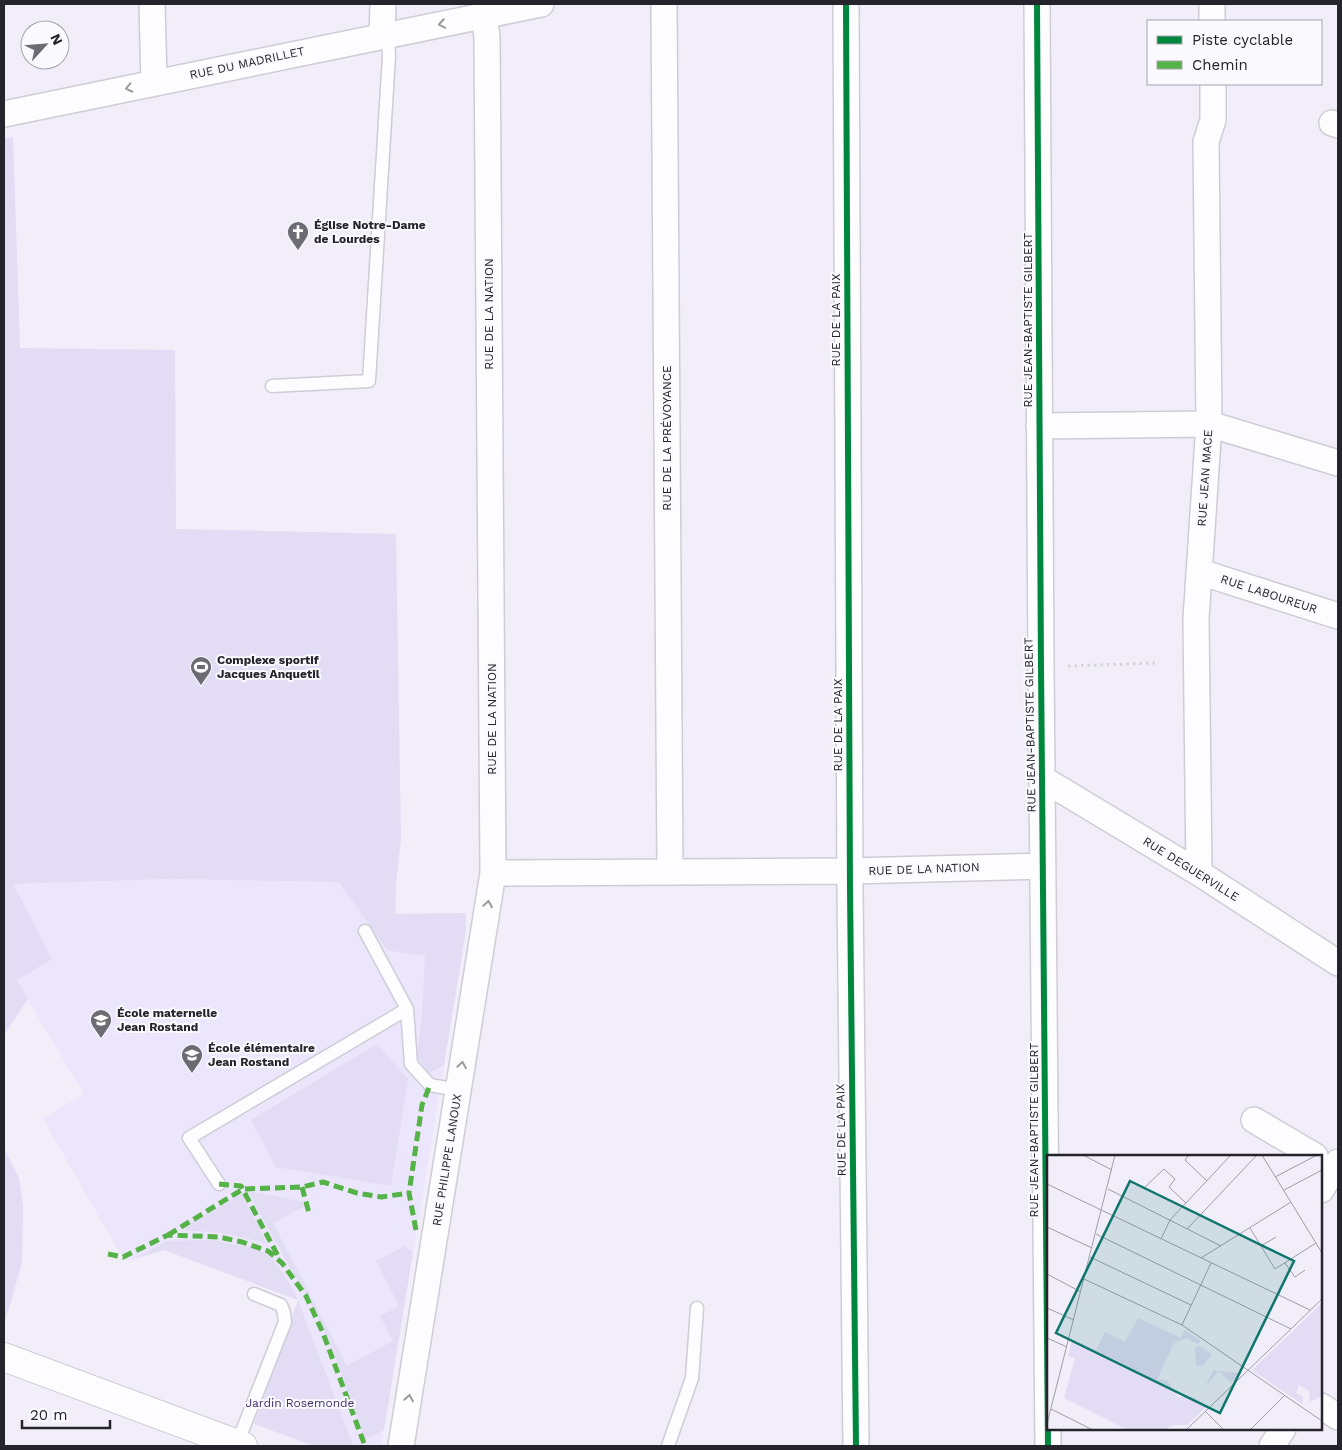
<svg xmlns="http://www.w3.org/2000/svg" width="1342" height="1450" font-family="'Work Sans',sans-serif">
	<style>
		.built { fill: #ebe6fc }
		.green { fill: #e2dcf5 }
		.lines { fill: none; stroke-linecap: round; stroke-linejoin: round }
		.lane-casing { stroke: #cfccd6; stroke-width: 15 }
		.street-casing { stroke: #cfccd6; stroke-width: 28 }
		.secondary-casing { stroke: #cfccd6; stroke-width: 30 }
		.path { stroke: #d5d4d7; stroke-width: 3; stroke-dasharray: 2.5 4; stroke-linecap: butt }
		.lane { stroke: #fdfcfe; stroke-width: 12 }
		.street { stroke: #fdfcfe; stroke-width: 25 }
		.secondary { stroke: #fdfcfe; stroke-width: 28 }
		.quiet { stroke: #55b246; stroke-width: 5; stroke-dasharray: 10 5; stroke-linecap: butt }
		.cycleway-casing { stroke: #faf9fe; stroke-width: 9 }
		.cycleway { stroke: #00873e; stroke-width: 6 }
		.oneway { stroke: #9c9a9f }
		.labels { text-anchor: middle; stroke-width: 4; stroke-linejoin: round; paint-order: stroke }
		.street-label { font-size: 12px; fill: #25232b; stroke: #faf9fe }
		.poi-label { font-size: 12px; font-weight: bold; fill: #25232b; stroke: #faf9fe; text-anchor: start }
		.park-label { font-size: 12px; fill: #412d6a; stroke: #faf9fe }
		.inset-road { fill: none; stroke: #9f9da7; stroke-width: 1 }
		.view { fill: #0f766e; fill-opacity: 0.15; stroke: #0f766e; stroke-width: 2.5 }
		.inset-edge { fill: none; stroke: #25232b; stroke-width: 2.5 }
	</style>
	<rect width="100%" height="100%" fill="#f1eef9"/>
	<path class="built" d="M169,879l227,4v31l70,-1v17l-85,516h-29l1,-1 -55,-145 -134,-50 -38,11 -7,-9 -76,-133 41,-25 -68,-114 36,-21 -40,-75z"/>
	<path class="green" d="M13,137l7,211 155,2 1,179 220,5 5,305 -5,44 -1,31 71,-1v17l-22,135 -15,8 -12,-16 5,-42 3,-59 -38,-6 -48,-68 -170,-3 -156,5 39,75 -35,21 11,19 -24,36v-896z
		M377,1044l31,35 -17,107 -115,-19 -25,-47z
		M4,1148l15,30 4,28 -1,57 -18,62z
		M248,1191l51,10 8,4 -34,18 74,143 46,-25 -13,-25 19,-10 -23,-45 29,-15 8,6 -29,178 -19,10 -33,-93 -8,-17 -18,-37 -19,-30z
		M242,1194l25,50c-27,-8 -52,-14 -81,-13l-2,-4z
		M211,1240l46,9 15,9 13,18 13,24 55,145 -39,1 -60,-22 44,-124 -134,-50 -31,9 34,-18z"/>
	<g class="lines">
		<g class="lane-casing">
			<path id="lane" d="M272,386l97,-5 20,-325 -1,-22
				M365,931l42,78 4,55 19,21 28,5
				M219,1184l-30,-46 218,-129
				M237,1444l48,-122 -1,-9 -3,-8 -27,-11
				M668,1446l24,-68 5,-70"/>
		</g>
		<g class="street-casing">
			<path id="street" d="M152,4l2,78
				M664,4l6,868
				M846,4l4,885 6,557
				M1037,4l4,663 7,779
				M1212,4v17
				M382,36l1,-32
				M4,114l537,-110
				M1332,123l6,2
				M1039,426l170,-2 129,39
				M1200,572l138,44
				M1043,779l156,94 139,90
				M493,873l357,-2 193,-5
				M1199,873l-3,-254 13,-195 -3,-282 7,-22v-36
				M1254,1120l61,36
				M1321,1190l17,-28
				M1321,1406l17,11
				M401,1446l92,-573 -6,-836 -3,-22
				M1272,1446l11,-17"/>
		</g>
		<g class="secondary-casing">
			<path id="secondary" d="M4,1357l239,89"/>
		</g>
		<path class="path" d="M1068,666l89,-3"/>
		<use href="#lane" class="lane"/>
		<use href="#street" class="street"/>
		<use href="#secondary" class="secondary"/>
		<path class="quiet" d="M219,1184l22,2 37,70
			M302,1187l7,26
			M416,1230l-7,-37 13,-88 8,-20
			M168,1235l75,-46 59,-2 21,-5 34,11 24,4 28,-4
			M108,1254l15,3 45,-22 51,2 23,5 26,9 14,12 24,33 17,37 42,113"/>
		<g class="cycleway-casing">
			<path id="cycleway" d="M846,4l4,885 6,557
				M1037,4l4,663 7,779"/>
		</g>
		<use href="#cycleway" class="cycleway"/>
	</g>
	<defs><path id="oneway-chevron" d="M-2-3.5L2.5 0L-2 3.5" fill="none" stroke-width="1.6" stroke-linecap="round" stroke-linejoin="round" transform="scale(1.25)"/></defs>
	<g class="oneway">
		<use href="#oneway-chevron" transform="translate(442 24) rotate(170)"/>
		<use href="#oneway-chevron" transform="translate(129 88) rotate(168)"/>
		<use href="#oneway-chevron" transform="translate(488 904) rotate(-81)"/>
		<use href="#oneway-chevron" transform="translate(462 1065) rotate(-81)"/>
		<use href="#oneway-chevron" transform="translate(409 1398) rotate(-81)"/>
	</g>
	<defs>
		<g id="church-pin" transform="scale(1.125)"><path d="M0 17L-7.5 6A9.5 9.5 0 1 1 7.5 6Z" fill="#6c6a73" stroke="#faf9fe"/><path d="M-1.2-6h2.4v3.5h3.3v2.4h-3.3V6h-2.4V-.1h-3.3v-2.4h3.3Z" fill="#fff"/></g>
		<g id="stadium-pin" transform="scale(1.125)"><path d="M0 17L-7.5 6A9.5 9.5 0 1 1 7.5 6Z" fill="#6c6a73" stroke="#faf9fe"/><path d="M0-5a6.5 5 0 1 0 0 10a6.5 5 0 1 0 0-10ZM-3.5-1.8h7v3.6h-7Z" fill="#fff"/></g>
		<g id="school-pin" transform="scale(1.125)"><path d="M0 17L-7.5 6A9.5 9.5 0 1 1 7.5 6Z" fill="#6c6a73" stroke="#faf9fe"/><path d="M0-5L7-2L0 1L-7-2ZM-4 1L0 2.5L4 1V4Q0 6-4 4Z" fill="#fff"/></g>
	</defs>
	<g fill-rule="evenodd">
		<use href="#church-pin" x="298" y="232"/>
		<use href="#stadium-pin" x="201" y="667"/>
		<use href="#school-pin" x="101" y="1020"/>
		<use href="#school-pin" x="192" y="1055"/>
	</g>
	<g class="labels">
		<g class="street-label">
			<text transform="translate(247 63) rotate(-12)" y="4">RUE DU MADRILLET</text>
			<text transform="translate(489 314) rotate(-90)" y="4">RUE DE LA NATION</text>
			<text transform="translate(836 320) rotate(-90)" y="4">RUE DE LA PAIX</text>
			<text transform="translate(1028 320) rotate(-90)" y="4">RUE JEAN-BAPTISTE GILBERT</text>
			<text transform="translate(667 438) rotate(-90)" y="4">RUE DE LA PRÉVOYANCE</text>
			<text transform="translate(1205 478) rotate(-86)" y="4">RUE JEAN MACE</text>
			<text transform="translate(1269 594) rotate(18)" y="4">RUE LABOUREUR</text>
			<text transform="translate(492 719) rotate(-90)" y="4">RUE DE LA NATION</text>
			<text transform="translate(838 725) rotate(-90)" y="4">RUE DE LA PAIX</text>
			<text transform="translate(1030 725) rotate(-91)" y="4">RUE JEAN-BAPTISTE GILBERT</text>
			<text transform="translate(924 869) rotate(-2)" y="4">RUE DE LA NATION</text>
			<text transform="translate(1191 869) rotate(32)" y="4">RUE DEGUERVILLE</text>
			<text transform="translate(841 1130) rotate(-91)" y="4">RUE DE LA PAIX</text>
			<text transform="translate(1034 1130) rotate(-90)" y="4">RUE JEAN-BAPTISTE GILBERT</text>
			<text transform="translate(447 1160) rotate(-81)" y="4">RUE PHILIPPE LANOUX</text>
		</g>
		<g class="poi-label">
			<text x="314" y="229">Église Notre-Dame<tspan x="314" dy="14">de Lourdes</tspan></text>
			<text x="217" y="664">Complexe sportif<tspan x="217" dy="14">Jacques Anquetil</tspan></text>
			<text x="117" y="1017">École maternelle<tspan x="117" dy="14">Jean Rostand</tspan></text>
			<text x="208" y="1052">École élémentaire<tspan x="208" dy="14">Jean Rostand</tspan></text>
		</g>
		<g class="park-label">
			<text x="300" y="1407">Jardin Rosemonde</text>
		</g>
	</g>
	<g transform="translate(1047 1155)">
		<rect width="275" height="275" fill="#f1eef9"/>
		<path d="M275,148v93l-12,6 -1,-11 -10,-6 -3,8 7,4 -1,7 -50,-34zM91,163l43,20 4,-8 16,11 -3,3 -11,-6 -13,5 -17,37h10l11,17h15l14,9 -20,19h-14l-8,5h-37l-64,-32 11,-40 -7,-2 4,-17 24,11 9,-18 20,10zM153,191l12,8 -9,12h-7l-1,-18zM166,216h6l20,2v2l-8,8 -12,-12 -14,16z" fill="#e2dcf5"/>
		<path class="inset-road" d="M36,0l29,15M142,0l-4,5 22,21M215,0l60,98M228,22l42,-22M0,29l263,126M61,34l113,57M96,34l21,-20 11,10 -6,8 17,16M237,35l38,-20M0,72l45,21M203,73l25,41 41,-26M140,74l70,-74M49,79l195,95M114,84l9,-19 61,-65M214,91l15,-9M43,102l101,48M154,103l90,-56M238,108l10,14 10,-7M0,119l34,18M37,124l98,46 140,96M0,153l27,12M135,170l29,-62M0,183l20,9M4,254l42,21M158,256l19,19M0,269l68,-269M139,275l136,-131M203,275l34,-34"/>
		<path class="view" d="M83,26l164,80 -74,152 -164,-80z"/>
		<rect width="275" height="275" class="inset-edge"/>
	</g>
	<rect width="1342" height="1450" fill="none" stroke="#25232b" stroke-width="10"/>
	<rect x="1147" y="20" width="175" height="65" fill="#faf9fe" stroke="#a5a3aa"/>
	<rect x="1157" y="36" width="25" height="8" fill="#00873e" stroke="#a5a3aa"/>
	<text x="1192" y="45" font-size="15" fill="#25232b">Piste cyclable</text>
	<rect x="1157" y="61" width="25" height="8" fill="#55b246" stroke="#a5a3aa"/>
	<text x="1192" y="70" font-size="15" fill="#25232b">Chemin</text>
	<g transform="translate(45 45) rotate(64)"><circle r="24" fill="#faf9fe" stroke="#a5a3aa"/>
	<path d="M0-4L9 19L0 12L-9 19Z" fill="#6c6a73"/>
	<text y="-8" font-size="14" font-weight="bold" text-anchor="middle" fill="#25232b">N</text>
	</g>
	<path d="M22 1420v8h88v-8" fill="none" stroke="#25232b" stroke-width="2.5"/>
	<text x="30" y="1420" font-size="15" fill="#25232b" stroke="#faf9fe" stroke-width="4" paint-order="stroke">20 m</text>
</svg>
